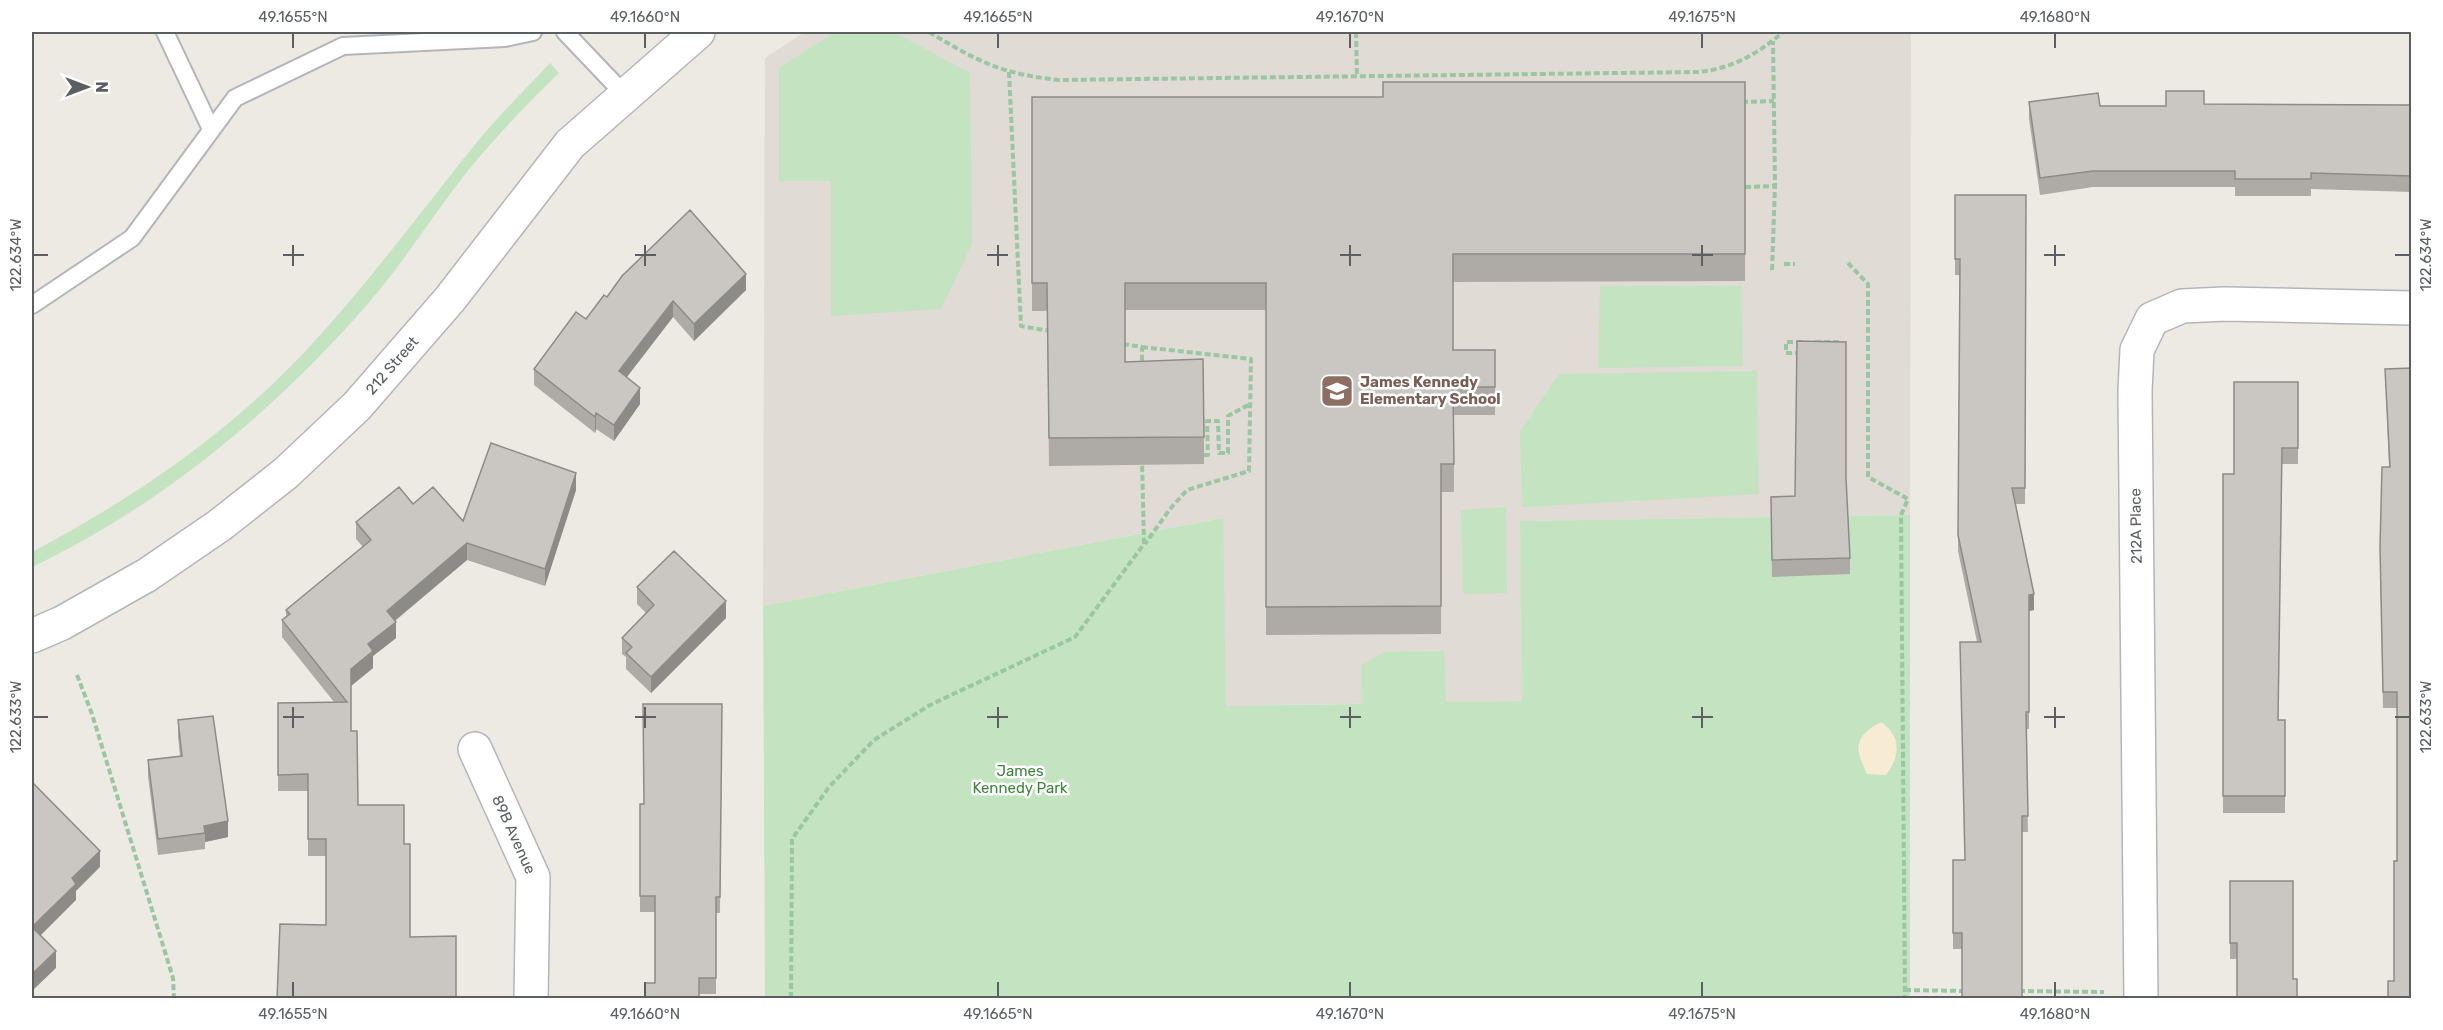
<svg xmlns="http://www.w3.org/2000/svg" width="2443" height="1030" font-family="Rubik,sans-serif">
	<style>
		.education { fill: #e0dbd4 }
		.green { fill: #c4e3c0 }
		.sand { fill: #f8ebd3 }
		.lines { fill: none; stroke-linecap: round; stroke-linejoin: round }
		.service-casing { stroke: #b3b6b9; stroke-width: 20 }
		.minor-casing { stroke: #b3b6b9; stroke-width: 36 }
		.tertiary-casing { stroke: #b3b6b9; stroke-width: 36 }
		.path { stroke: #9bc6a3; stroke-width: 4; stroke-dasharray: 6 3; stroke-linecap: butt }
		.service { stroke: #fff; stroke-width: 16 }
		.minor { stroke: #fff; stroke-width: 33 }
		.tertiary { stroke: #fff; stroke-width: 33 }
		.wall { fill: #aeaba7 }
		.shaded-wall { fill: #8d8b88 }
		.building { fill: #cac7c2; stroke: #8d8b88; stroke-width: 1.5 }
		.ticks { fill: none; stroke: #5b5f62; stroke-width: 2 }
		.labels { text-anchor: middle; stroke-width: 5; stroke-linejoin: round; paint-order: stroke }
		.street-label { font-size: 15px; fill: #5b5f62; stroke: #fff }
		.education-label { font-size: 15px; font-weight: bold; fill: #785e54; stroke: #fff; text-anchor: start }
		.park-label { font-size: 15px; fill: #3d833a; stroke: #fff }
		.neatline { fill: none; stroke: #5b5f62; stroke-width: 2 }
		.ticks-label { font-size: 15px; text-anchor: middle; fill: #5b5f62 }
	</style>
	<rect width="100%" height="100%" fill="#edeae3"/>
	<path class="education" d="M805,32h1106l-1,483 -390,6 3,180 -297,5 -4,-188 -459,88 2,-548z"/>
	<path class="green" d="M835,32h59l76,41 2,171 -31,65 -110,7v-135h-52v-113z
		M550,63l9,10c-27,26 -53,53 -78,82 -41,48 -74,104 -115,151 -94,107 -206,200 -334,261v-15c106,-56 209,-127 289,-218 57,-63 107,-132 161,-198 21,-25 46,-49 68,-73z
		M1600,286h142l1,80 -145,2z
		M1757,371l2,123 -237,13 -2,-76 39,-57z
		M1506,507l1,86 -44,1 -2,-84z
		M1910,515v483h-1145l-2,-392 460,-88 3,188 136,-2 -1,-38 23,-14 60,-1 2,51 76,-1 -2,-180z"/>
	<path class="sand" d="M1881,722c21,14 19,35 5,53l-19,-1c-13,-26 -13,-38 14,-52z"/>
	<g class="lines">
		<g class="service-casing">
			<path id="service" d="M165,32l46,97
				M565,32l59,62
				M32,305l100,-67 103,-140 108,-52 162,-8 28,-6"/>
		</g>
		<g class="minor-casing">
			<g id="minor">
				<path id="s1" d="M475,749l58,128 -2,121"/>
				<path d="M2141,998l-6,-607 2,-41 15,-31 30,-13 43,-2 187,4"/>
			</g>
		</g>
		<g class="tertiary-casing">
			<g id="tertiary">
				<path id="s2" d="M32,636l30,-13 85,-48 73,-50 66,-52 71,-67 93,-107 120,-155 128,-112"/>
			</g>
		</g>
		<path class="path" d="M929,32c48,29 72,42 130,48l639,-8c33,-3 60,-18 85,-40
			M1356,32l1,44
			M1009,72l12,254 29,5
			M1742,102l32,-1
			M1745,187l30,-1
			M1848,263l20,21v193l40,22 -7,16 4,483
			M1784,264h11
			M1772,270l3,-84 -2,-145
			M1815,342h26
			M1123,344l19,3v19
			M1142,347l109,12 -2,112 -62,19 -17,19 -25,35
			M1801,353h-15v-11h16
			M1204,455h4l-1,-34h11l1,32h9v-37l22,-12
			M77,675l15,39 81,264 1,20
			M1905,990l61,1
			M2019,991l85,1
			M791,998l1,-159 37,-52 45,-47 56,-35 145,-68 69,-93 -2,-84"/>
		<use href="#service" class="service"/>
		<use href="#minor" class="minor"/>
		<use href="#tertiary" class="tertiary"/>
	</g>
	<path class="wall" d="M1745,82v199l-292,1v68l42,37v28h-41v77h-13v142l-175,1v-325h-141v52l79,75v27l-155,2 -2,-155h-15v-214h351z
		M2029,102l71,4h66l38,-2 208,1v87l-101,-3v7h-76v-9h-142l-53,8 -11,-76z
		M1955,195h71l-1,309h-9l18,106 -5,1v118h-3l2,103h-6l-60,117h-9v-89h12l12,-218 -19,-91 2,-276h-5z
		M746,290l-52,51 -21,-24 -46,60 13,27 -26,37 -18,-12 -1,4 -61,-48v-16l73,-72z
		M2412,368l-18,613 3,-120v-153h-14l-3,-144 9,-97 -4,-98z
		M2298,382v82h-16l-4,256h7v93h-62v-339h11z
		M576,490l-31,96 -78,-26 -72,61 1,17 -23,18v12l-22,18v45l7,74 46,39 6,93 46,62 -130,-74v-69h-18v-65h-30v-88l56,-1 -52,-65v-17l4,-3v-7l77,-63 -7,-8v-17l57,-18 50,17z
		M1795,496l55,62v16l-78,3 -1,-80z
		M637,587l89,31 -75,75 -25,-24v-12l-4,-3v-16l24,-25 -9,-9z
		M722,704l-2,209h-4v81h-17l-44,-11v-71h-15v-108h4z
		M178,720l50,117 -23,5v7l-47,6 -10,-79v-16l32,-4 -2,-19z
		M2230,881l63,98 -56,-20h-7z"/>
	<path class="shaded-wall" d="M746,274v16l-52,51v-17z
		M673,301v16l-54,70v-16z
		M640,388v16l-26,37v-16z
		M596,413v16l-1,4v-16z
		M576,473v17l-31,96v-17z
		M467,543v17l-80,67v-16z
		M2034,594v16l-5,1v-16z
		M726,601v17l-75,75v-16z
		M396,622v16l-23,18v12l-22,18v-17l17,-25z
		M228,821v16l-23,5v-9l-1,-7z
		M100,851v16l-24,24v9l-44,44v-17l40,-49z
		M56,951v17l-24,23v-17z"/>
	<path class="building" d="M1383,82h362v172h-292v96h42v37h-42l1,77h-13v142l-175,1v-324h-141v79l78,-3 1,78 -155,1 -2,-155h-15v-186h351z
		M2166,91h38v13l208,1v71l-101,-3v6h-76v-8h-142l-53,7 -11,-76 69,-9 2,13h66z
		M1955,195h71l-1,293h-13l22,106 -5,1v117h-3l2,104h-6v183h-60v-66h-9v-73h12l-5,-218h21l-23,-107 2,-276h-5z
		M690,210l56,64 -52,50 -21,-23 -54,70 21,17 -26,37 -18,-12 -1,4 -61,-48 42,-57 10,7 18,-24 3,2 15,-21z
		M1797,341l49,1v136l4,80 -78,2 -1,-63 24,-1z
		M2412,368v631h-24v-18h6v-120h3v-169h-14l-3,-145 2,-80h8l-5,-98z
		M2234,382h64v66h-16l-4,272h7v76h-62v-322h11z
		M491,443l85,30 -31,96 -78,-26 -80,68 9,11 -28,22 5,7 -22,18v62h6l1,74h46v39h6v93l46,-1v63h-179l3,-75 46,1v-86h-18v-65l-30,1v-72l69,-1 -65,-82 8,-6 -4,-4 85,-70 -15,-18 43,-35 14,17 20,-17 30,34z
		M674,551l52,50 -75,76 -25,-24 6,-6 -10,-9 32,-33 -17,-18z
		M643,704h79l-2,193h-4v81h-17v21h-54v-16h10v-87h-15v-92h4z
		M213,716l15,105 -24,5 1,7 -47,6 -10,-79 34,-4 -4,-36z
		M32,782l68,69 -28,27 4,6 -44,43 24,24 -24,23z
		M2230,881h63v98h4v20h-60v-56h-7z"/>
	<path class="ticks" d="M293,33v15M645,33v15M998,33v15M1350,33v15M1702,33v15M2055,33v15M293,245v21M645,245v21M998,245v21M1350,245v21M1702,245v21M2055,245v21M33,255h15M283,255h21M635,255h21M987,255h21M1340,255h21M1692,255h21M2044,255h21M2395,255h15M293,707v21M645,707v21M998,707v21M1350,707v21M1702,707v21M2055,707v21M33,717h15M283,717h21M635,717h21M987,717h21M1340,717h21M1692,717h21M2044,717h21M2395,717h15M293,982v15M645,982v15M998,982v15M1350,982v15M1702,982v15M2055,982v15"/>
	<defs>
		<g id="school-square" transform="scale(1.725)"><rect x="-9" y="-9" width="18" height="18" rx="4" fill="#8d6e63" stroke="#fff"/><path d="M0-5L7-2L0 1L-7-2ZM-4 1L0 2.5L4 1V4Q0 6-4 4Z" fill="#fff"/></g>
	</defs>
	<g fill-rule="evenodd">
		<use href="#school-square" x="1337" y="391"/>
	</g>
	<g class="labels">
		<g class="street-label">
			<text dy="5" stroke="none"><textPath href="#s2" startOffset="454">212 Street</textPath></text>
			<text transform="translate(2136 526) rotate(-91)" y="5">212A Place</text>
			<text dy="5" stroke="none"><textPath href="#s1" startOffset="94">89B Avenue</textPath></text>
		</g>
		<g class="education-label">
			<text x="1360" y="387">James Kennedy<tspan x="1360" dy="17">Elementary School</tspan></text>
		</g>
		<g class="park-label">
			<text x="1020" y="776">James<tspan x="1020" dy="17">Kennedy Park</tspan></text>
		</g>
	</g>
	<rect width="2443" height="1030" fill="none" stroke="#ffffff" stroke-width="66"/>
	<g transform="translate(87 87) rotate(90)" stroke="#ffffff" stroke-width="4.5" paint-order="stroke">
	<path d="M0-4.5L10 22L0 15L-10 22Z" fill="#5b5f62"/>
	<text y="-9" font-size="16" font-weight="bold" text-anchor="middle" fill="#5b5f62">N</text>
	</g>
	<rect x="33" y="33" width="2377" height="964" class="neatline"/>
	<g class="ticks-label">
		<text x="293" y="22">49.1655°N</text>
		<text x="645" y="22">49.1660°N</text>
		<text x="998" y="22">49.1665°N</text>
		<text x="1350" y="22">49.1670°N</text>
		<text x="1702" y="22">49.1675°N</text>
		<text x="2055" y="22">49.1680°N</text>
		<text transform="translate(2426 255) rotate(-90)" y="5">122.634°W</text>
		<text transform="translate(16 255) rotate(-90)" y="5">122.634°W</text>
		<text transform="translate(2426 717) rotate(-90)" y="5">122.633°W</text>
		<text transform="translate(16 717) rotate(-90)" y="5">122.633°W</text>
		<text x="293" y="1019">49.1655°N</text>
		<text x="645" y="1019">49.1660°N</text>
		<text x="998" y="1019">49.1665°N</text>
		<text x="1350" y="1019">49.1670°N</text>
		<text x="1702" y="1019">49.1675°N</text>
		<text x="2055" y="1019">49.1680°N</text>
	</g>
</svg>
